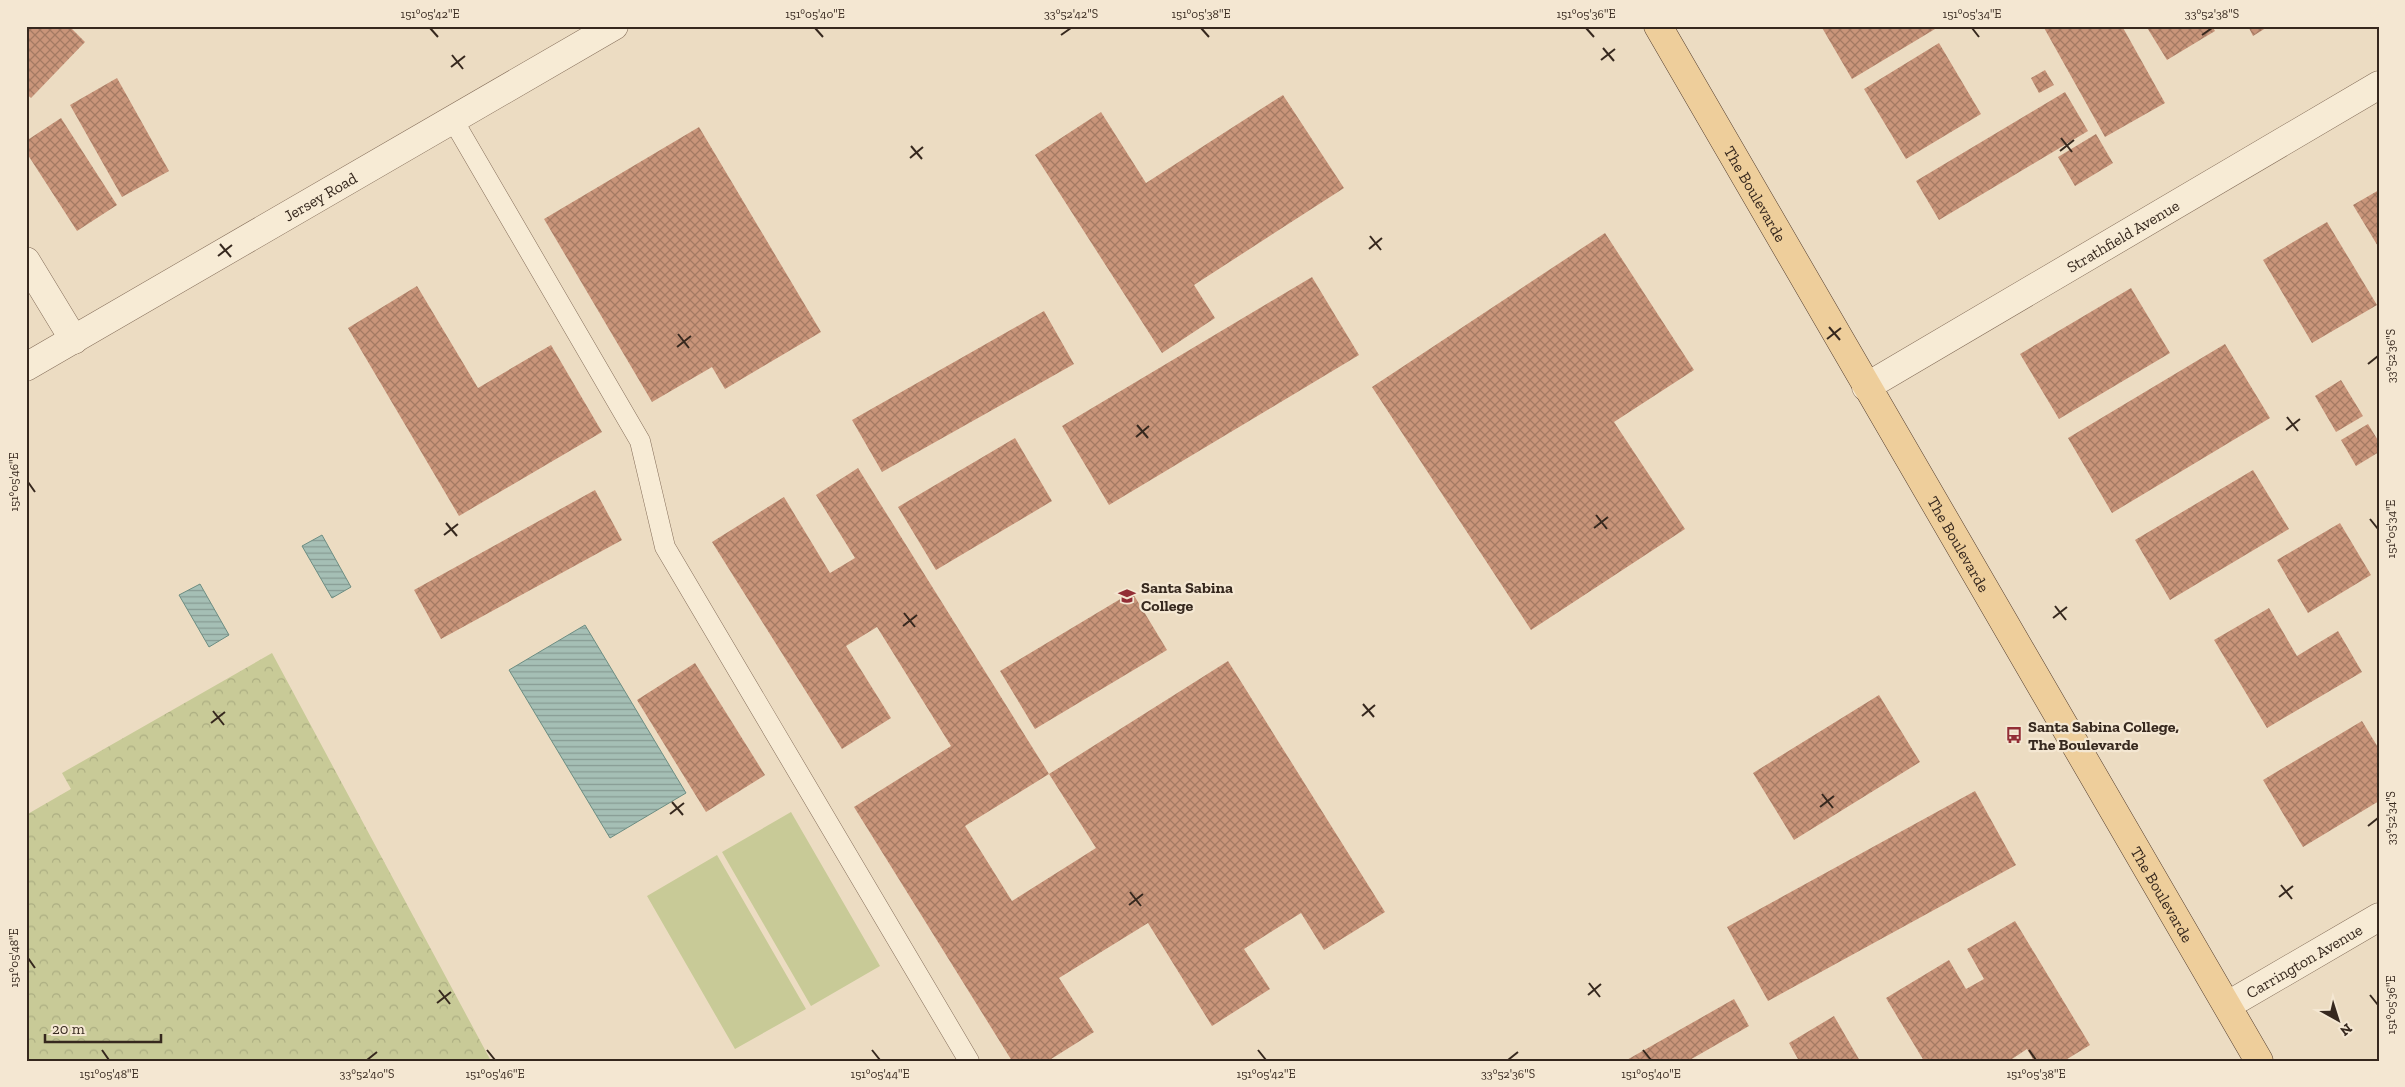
<svg xmlns="http://www.w3.org/2000/svg" width="2405" height="1087" font-family="'Zilla Slab',serif">
	<style>
		.park { fill: url(#park-crowns) }
		.pitch { fill: #c8ca97 }
		.water { fill: url(#water-rules); stroke: #6c8d82 }
		.building { fill: url(#building-cross-hatch) }
		.lines { fill: none; stroke-linecap: round; stroke-linejoin: round }
		.service-casing { stroke: #856e5a; stroke-width: 21 }
		.minor-casing { stroke: #856e5a; stroke-width: 29 }
		.primary-casing { stroke: #533d2e; stroke-width: 29 }
		.service { stroke: #f7ebd5; stroke-width: 20 }
		.minor { stroke: #f7ebd5; stroke-width: 28 }
		.primary { stroke: #eece9b; stroke-width: 28 }
		.ticks { fill: none; stroke: #36281e; stroke-width: 2 }
		.labels { text-anchor: middle; stroke-width: 4.5; stroke-linejoin: round; paint-order: stroke }
		.street-label { font-size: 16px; fill: #36281e; stroke: #f4e7d2 }
		.poi-label { font-size: 16px; font-weight: bold; fill: #36281e; stroke: #f4e7d2; text-anchor: start }
		.neatline { fill: none; stroke: #36281e; stroke-width: 2 }
		.ticks-label { font-size: 12px; text-anchor: middle; fill: #36281e }
	</style>
	<defs>
		<pattern id="park-crowns" width="20" height="18" patternUnits="userSpaceOnUse" patternTransform="scale(1.25)"><rect width="20" height="18" fill="#c8ca97"/><path d="M2 6a3 3 0 1 1 6 0M12 15a3 3 0 1 1 6 0" fill="none" stroke="#acae82"/></pattern>
		<pattern id="water-rules" width="6" height="5" patternUnits="userSpaceOnUse" patternTransform="scale(1.25)"><rect width="6" height="5" fill="#a5bfb5"/><path d="M0 2.5h6" fill="none" stroke="#879b93"/></pattern>
		<pattern id="building-cross-hatch" width="8" height="8" patternUnits="userSpaceOnUse" patternTransform="scale(1.25)"><rect width="8" height="8" fill="#c9957a"/><path d="M0 0l8 8M0 8l8-8" fill="none" stroke="#a47a63"/></pattern>
	</defs>
	<rect width="100%" height="100%" fill="#ecdcc2"/>
	<path class="park" d="M272,653l219,408h-465v-246l45,-26 -9,-16z"/>
	<path class="pitch" d="M791,812l89,154 -69,40 -89,-154z
		M717,855l89,154 -71,40 -88,-153z"/>
	<path class="water" d="M322,535l29,52 -19,11 -30,-52z
		M200,584l29,51 -20,12 -30,-52z
		M585,625l101,168 -76,45 -101,-168z"/>
	<path class="building" d="M26,26h43l16,16 -54,56 -5,-4z
		M1821,26h119l-88,53z
		M2043,26h79l43,77 -60,34z
		M2146,26h66l3,5 -48,29z
		M2248,26h21l-16,10z
		M1939,43l42,71 -75,45 -42,-70z
		M2045,70l9,15 -15,8 -8,-15z
		M117,78l52,93 -47,26 -52,-92z
		M2065,92l23,39 -149,89 -23,-39z
		M1283,95l61,93 -150,97 21,33 -53,35 -127,-198 66,-43 45,71z
		M61,118l56,87 -40,26 -51,-79v-11z
		M699,127l122,205 -96,57 -13,-22 -60,35 -108,-183z
		M2096,134l17,29 -38,23 -17,-29z
		M2379,190v58l-26,-43z
		M2327,222l50,83 -65,38 -49,-83z
		M1605,233l89,137 -80,52 71,107 -154,101 -159,-243z
		M1312,277l47,78 -250,150 -47,-79z
		M417,286l61,102 73,-43 51,87 -143,84 -111,-188z
		M2131,288l39,65 -111,66 -39,-65z
		M1044,311l30,53 -192,108 -30,-52z
		M2225,344l45,74 -158,95 -44,-75z
		M2341,380l22,36 -27,16 -21,-36z
		M2368,424l11,18v10l-23,14 -15,-26z
		M1015,438l37,63 -116,69 -38,-63z
		M858,468l191,306 -84,52 47,75 84,-53 -47,-74 179,-113 157,251 -61,38 -23,-37 -57,36 26,40 -58,37 -64,-103 -89,55 35,54 -46,29h-36l-158,-254 97,-61 -74,-119 -31,19 45,72 -49,31 -130,-207 72,-45 46,76 25,-15 -39,-63z
		M2253,470l36,59 -119,71 -35,-60z
		M595,490l27,50 -181,99 -27,-49z
		M2340,523l31,52 -63,38 -31,-53z
		M1132,592l35,58 -132,79 -35,-58z
		M2269,608l28,48 41,-25 24,41 -95,56 -53,-88z
		M695,663l70,112 -59,37 -69,-112z
		M1879,695l41,67 -126,78 -41,-67z
		M2362,721l17,28v52l-76,46 -40,-67z
		M1975,791l41,74 -248,136 -41,-74z
		M2015,921l75,124 -26,16h-30l-7,-12 -18,12h-85l-38,-63 63,-38 17,29 18,-10 -17,-30z
		M1734,999l15,27 -61,35h-63z
		M1834,1016l26,45h-61l-10,-18z"/>
	<g class="lines">
		<g class="service-casing">
			<path id="service" d="M453,120l187,321 25,106 304,514"/>
		</g>
		<g class="minor-casing">
			<g id="minor">
				<path d="M26,261l48,79"/>
				<path id="s1" d="M26,367l588,-341"/>
				<path id="s2" d="M1866,387l513,-302"/>
				<path id="s3" d="M2228,1005l151,-88"/>
			</g>
		</g>
		<g class="primary-casing">
			<g id="primary">
				<path id="s4" d="M1658,26l601,1035"/>
			</g>
		</g>
		<use href="#service" class="service"/>
		<use href="#minor" class="minor"/>
		<use href="#primary" class="primary"/>
	</g>
	<path class="ticks" d="M430,28l8,9M815,28l8,9M1201,28l8,9M1586,28l8,9M1972,28l7,9M1061,35l10,-7M2202,35l10,-7M1603,48l11,13M452,55l11,14M1601,60l14,-11M451,67l14,-11M2061,138l11,14M911,146l11,13M2060,151l14,-11M910,158l13,-11M1370,236l11,14M220,244l11,13M1369,249l13,-11M218,256l14,-11M1829,327l11,13M678,334l11,14M1827,339l14,-11M677,347l14,-11M2368,364l10,-8M2287,417l11,14M1137,425l11,13M2286,430l14,-11M1136,437l13,-11M28,482l7,10M1596,515l11,14M2370,519l8,10M446,523l11,13M1594,528l14,-11M444,535l14,-11M2055,606l11,14M904,613l11,14M2053,618l14,-11M903,626l14,-11M1363,704l11,13M213,711l11,14M1362,716l13,-11M211,723l14,-11M1822,794l11,14M672,802l11,13M1820,807l14,-11M670,814l14,-11M2368,826l10,-8M2281,885l11,14M1130,892l11,14M2279,897l14,-11M1129,905l14,-11M28,958l7,10M1589,983l11,14M439,990l11,14M1588,995l13,-11M2370,995l8,10M437,1003l14,-11M102,1050l7,10M487,1050l8,10M872,1050l8,10M1258,1050l8,10M1643,1050l8,10M2029,1050l7,10M367,1060l10,-8M1508,1060l10,-8"/>
	<defs>
		<g id="school-bare" transform="scale(1.35)"><path d="M0-5L7-2L0 1L-7-2ZM-4 1L0 2.5L4 1V4Q0 6-4 4Z" fill="#922d35" stroke="#f4e7d2" stroke-width="2.5" paint-order="stroke"/></g>
		<g id="bus-bare" transform="scale(1.35)"><path d="M-5-6H5V4H4V6H2V4H-2V6H-4V4H-5ZM-3.5-4V0h7V-4ZM-3.5 1.2v1.5H-2V1.2ZM2 1.2v1.5H3.5V1.2Z" fill="#922d35" stroke="#f4e7d2" stroke-width="2.5" paint-order="stroke"/></g>
	</defs>
	<g fill-rule="evenodd">
		<use href="#school-bare" x="1127" y="596"/>
		<use href="#bus-bare" x="2014" y="735"/>
	</g>
	<g class="labels">
		<g class="street-label">
			<text dy="6" stroke="none"><textPath href="#s4" startOffset="194">The Boulevarde</textPath></text>
			<text dy="6" stroke="none"><textPath href="#s1" startOffset="340">Jersey Road</textPath></text>
			<text dy="6" stroke="none"><textPath href="#s2" startOffset="298">Strathfield Avenue</textPath></text>
			<text dy="6" stroke="none"><textPath href="#s4" startOffset="599">The Boulevarde</textPath></text>
			<text dy="6" stroke="none"><textPath href="#s4" startOffset="1004">The Boulevarde</textPath></text>
			<text dy="6" stroke="none"><textPath href="#s3" startOffset="88">Carrington Avenue</textPath></text>
		</g>
		<g class="poi-label">
			<text x="1141" y="593">Santa Sabina<tspan x="1141" dy="18">College</tspan></text>
			<text x="2028" y="732">Santa Sabina College,<tspan x="2028" dy="18">The Boulevarde</tspan></text>
		</g>
	</g>
	<rect width="2405" height="1087" fill="none" stroke="#f4e7d2" stroke-width="55"/>
	<g transform="translate(2338 1020) rotate(141)" stroke="#f4e7d2" stroke-width="4" paint-order="stroke">
	<path d="M0-4L9 19L0 12L-9 19Z" fill="#36281e"/>
	<text y="-8" font-size="14" font-weight="bold" text-anchor="middle" fill="#36281e">N</text>
	</g>
	<path d="M45 1034v8h116v-8" fill="none" stroke="#36281e" stroke-width="2.5"/>
	<text x="52" y="1034" font-size="15" fill="#36281e" stroke="#f4e7d2" stroke-width="4" paint-order="stroke">20 m</text>
	<rect x="28" y="28" width="2350" height="1032" class="neatline"/>
	<g class="ticks-label">
		<text x="430" y="18">151°05'42"E</text>
		<text x="815" y="18">151°05'40"E</text>
		<text x="1071" y="18">33°52'42"S</text>
		<text x="1201" y="18">151°05'38"E</text>
		<text x="1586" y="18">151°05'36"E</text>
		<text x="1972" y="18">151°05'34"E</text>
		<text x="2212" y="18">33°52'38"S</text>
		<text transform="translate(2391 356) rotate(-90)" y="4">33°52'36"S</text>
		<text transform="translate(14 482) rotate(-90)" y="4">151°05'46"E</text>
		<text transform="translate(2391 529) rotate(-90)" y="4">151°05'34"E</text>
		<text transform="translate(2391 818) rotate(-90)" y="4">33°52'34"S</text>
		<text transform="translate(14 958) rotate(-90)" y="4">151°05'48"E</text>
		<text transform="translate(2391 1005) rotate(-90)" y="4">151°05'36"E</text>
		<text x="109" y="1078">151°05'48"E</text>
		<text x="367" y="1078">33°52'40"S</text>
		<text x="495" y="1078">151°05'46"E</text>
		<text x="880" y="1078">151°05'44"E</text>
		<text x="1266" y="1078">151°05'42"E</text>
		<text x="1508" y="1078">33°52'36"S</text>
		<text x="1651" y="1078">151°05'40"E</text>
		<text x="2036" y="1078">151°05'38"E</text>
	</g>
</svg>
